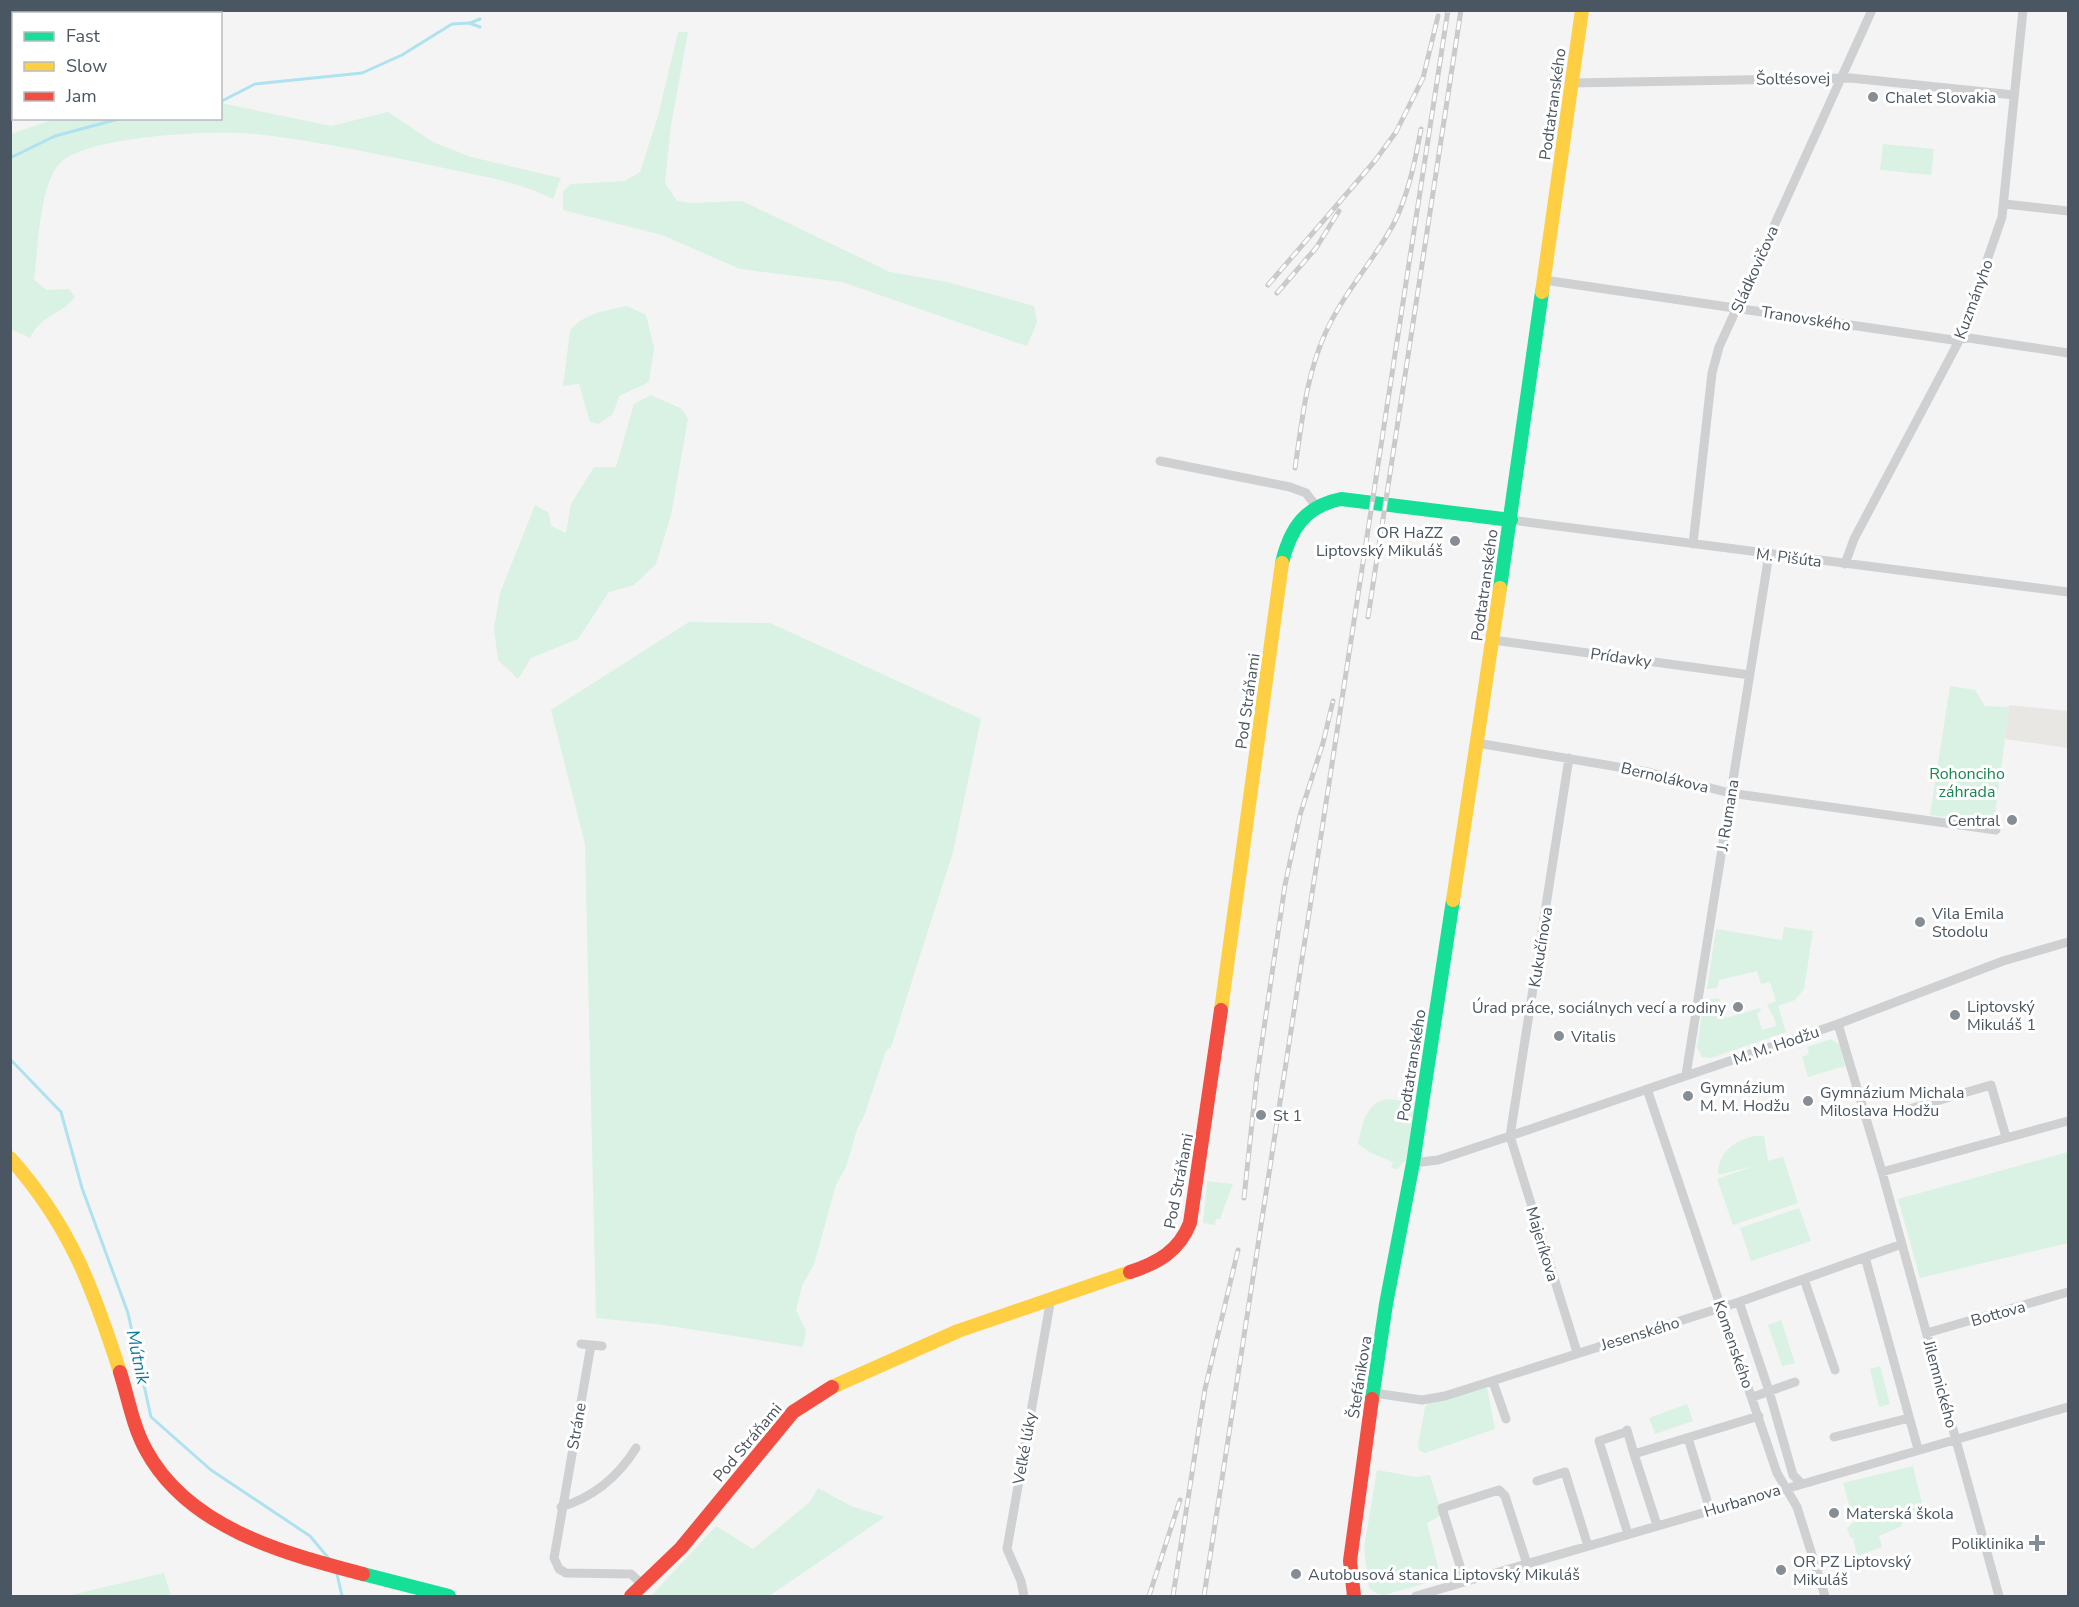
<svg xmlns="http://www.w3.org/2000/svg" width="2079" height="1607" font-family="'Nunito Sans',sans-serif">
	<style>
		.commercial { fill: #e8e7e3 }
		.green { fill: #d9f2e3 }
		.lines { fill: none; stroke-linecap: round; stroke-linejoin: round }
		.stream { stroke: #aee2f0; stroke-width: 3 }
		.street { stroke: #ced0d2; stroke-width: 9 }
		.fast { stroke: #16e098; stroke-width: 14 }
		.slow { stroke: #ffcf43; stroke-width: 14 }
		.jam { stroke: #f24e42; stroke-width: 14 }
		.rail-casing { stroke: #c9cacc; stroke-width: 5 }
		.rail { stroke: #fff; stroke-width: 3; stroke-dasharray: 9; stroke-linecap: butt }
		.poi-dot { fill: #868d94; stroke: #fff; stroke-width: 2 }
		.labels { text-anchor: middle; stroke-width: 6; stroke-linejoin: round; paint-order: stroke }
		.street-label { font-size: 16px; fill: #4a5661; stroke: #fff }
		.poi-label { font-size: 16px; fill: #4a5661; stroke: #fff; text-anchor: start }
		.park-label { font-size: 16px; fill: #17864f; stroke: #fff }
		.water-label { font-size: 18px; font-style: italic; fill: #0c7c9b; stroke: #fff }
	</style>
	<rect width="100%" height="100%" fill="#f4f4f4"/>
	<path class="commercial" d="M2009,705l59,6v37l-63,-9z"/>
	<path class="green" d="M678,32h10l-17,93 -6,58 12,18 15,2 50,-2 148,71 57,10 87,24 3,16 -10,24 -185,-64 -102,-13 -78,-34 -99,-25v-19l8,-7 54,-3 15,-9 18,-56z
		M221,103l110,23 57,-14 45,30 38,15 90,21 -8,21c-32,-17 -73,-23 -109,-31 -62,-13 -125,-27 -188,-34 -40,-4 -164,1 -195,28 -22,20 -23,89 -27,118l13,10 22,-1 6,8c-14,19 -34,17 -45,41l-19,-9v-195l44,-15 165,-1z
		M1883,144l51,5 -3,26 -51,-5z
		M627,306l19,9 8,33 -5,34 -30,14 -6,18 -15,10 -8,-2 -11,-38 -16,2 7,-55c11,-17 38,-21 57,-25z
		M651,395l31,14 6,10 -17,96 -15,49 -22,21 -25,7 -31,47 -47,19 -13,21 -20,-19 -4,-31 6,-36 35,-88 14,8 2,13 15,7 5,-29 23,-37h22l18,-63z
		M689,622l81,1 211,96 -28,133 -62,195 -5,4 -22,65 -7,13 -11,38 -10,18 -22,79 -12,22 -6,24 10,21 -3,16 -139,-22 -68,-7 -11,-474 -34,-134z
		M1950,686l25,4 10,16 24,1 -15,116 -64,-8z
		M1784,927l29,4 -9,58 -9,11 -17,6 8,26 -75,26 -9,-1 -5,-10 7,-47 15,-2 7,20 34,-10 1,3 -4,2 5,17 14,-4 -1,-6 -8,-15 9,-4 -6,-19 -9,2 -4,-13 -38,9 -2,8 -10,1 9,-60 66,11z
		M1831,1039l9,6 5,21 -37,11 -6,-20 7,-3 -2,-7z
		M1389,1099l26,4 -9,57 -9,9 -6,-1 2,-6 -20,-8 -15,-10c4,-19 8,-43 31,-45z
		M1754,1136h10l4,25 15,-4 15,46 -65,22 -16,-46 37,-13 -36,9c0,-22 15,-34 36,-39z
		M2068,1152v91l-148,35 -22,-79z
		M1207,1181l26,3 -13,35h-4l-1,6 -12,-2z
		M1799,1208l12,33 -60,20 -11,-33z
		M1781,1320l14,43 -13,3 -14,-41z
		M1880,1366l10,38 -11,3 -9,-38z
		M1487,1387l8,42 -70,24 -5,-2 -2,-5 7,-39 3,-4z
		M1687,1404l6,17 -38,13 -6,-16z
		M1913,1466l11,46 -23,6 1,8 -23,10 3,11 -25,9 -4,-18 -3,-1 -3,-9 7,-6 -11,-39z
		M1377,1470l39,7 14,-2 12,40 -15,8 14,56 -57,16 -7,-1 -8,-6 -5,-40z
		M818,1488l33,18 34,11 -116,79h-118l65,-70 37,23 57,-47z
		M164,1573l7,23h-104z"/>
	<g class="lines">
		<path class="stream" d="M470,23l10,-4
			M220,102l35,-18 107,-11 40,-18 50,-31 17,-1 11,4
			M10,158l45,-22 67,-18
			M10,1059l51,53 21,76 46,125 23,104 60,53 99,66 20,24
			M336,1570l6,26"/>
		<path class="street" d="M1572,83l279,-5 163,17
			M2005,204l63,7
			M1544,280l409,60 16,-2 99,15
			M1160,461l130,26 16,6 10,13
			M1511,520l557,72
			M1693,544l19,-171 7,-26 153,-337
			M1845,564l9,-25 106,-200 42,-122 21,-207
			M1493,640l257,35
			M1477,743l171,29 82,21 266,37
			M1569,758l-59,378 67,216
			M1838,1024l44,148 117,424
			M1686,1075l83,-521
			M1647,1089l130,384 20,34 28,89
			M1896,1113l95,-28 15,52
			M1413,1163l25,-3 72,-24 328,-112 165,-63 65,-19
			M1882,1172l186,-51
			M1865,1257l53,192
			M1804,1279l31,91
			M1739,1302l30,89 24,84 8,8
			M1927,1333l141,-41
			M581,1344l21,2
			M591,1345l-37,213 5,11 7,4 65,1 13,12
			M1493,1382l13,37
			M1374,1393l48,7 23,-4 294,-94 163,-58
			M1753,1397l42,-15
			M1627,1430l7,24 125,-38
			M1623,1433l-24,8 29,93
			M1834,1437l75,-19
			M1688,1438l22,72
			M1634,1454l23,71
			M1537,1481l28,-9 23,74
			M561,1507c33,-10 57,-30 75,-59
			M1465,1582l-23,-74 57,-18 6,6 22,68
			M1024,1596l-3,-15 -14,-32 44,-251
			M1416,1596l652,-189"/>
		<path class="fast" d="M1282,563c8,-34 23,-57 59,-64l170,21
			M1500,588l42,-296
			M1372,1399l14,-95 27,-141 40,-263
			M363,1574l86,22"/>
		<path class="slow" d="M1542,292l40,-282
			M1453,900l47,-312
			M1221,1010l61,-447
			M10,1158c60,67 83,130 110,214
			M832,1387l126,-56 172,-59"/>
		<path class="jam" d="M1130,1272c28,-9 49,-21 60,-49l31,-213
			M120,1372c8,25 13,55 26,78 42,78 137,103 217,124
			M631,1596l50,-48 112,-136 39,-25
			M1354,1596l-4,-35 22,-162"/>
		<g class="rail-casing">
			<path id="rail" d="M1268,285l106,-123 22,-30 27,-54 15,-62
				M1277,293l39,-45 23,-37
				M1295,468c7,-46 11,-92 30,-134 17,-39 47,-71 68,-109 15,-29 22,-63 28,-96
				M1368,617l93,-607
				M1244,1198l13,-122 28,-191 15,-70 23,-72 10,-42
				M1149,1596l31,-96
				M1173,1596l32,-207 33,-139
				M1204,1596l244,-1586"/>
		</g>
		<use href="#rail" class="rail"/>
	</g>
	<g class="poi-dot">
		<circle cx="1873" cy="97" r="6"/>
		<circle cx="1455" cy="541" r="6"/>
		<circle cx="2012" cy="820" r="6"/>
		<circle cx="1920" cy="922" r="6"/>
		<circle cx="1738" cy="1007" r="6"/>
		<circle cx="1955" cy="1015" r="6"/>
		<circle cx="1559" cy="1036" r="6"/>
		<circle cx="1688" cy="1096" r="6"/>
		<circle cx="1808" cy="1101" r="6"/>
		<circle cx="1261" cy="1115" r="6"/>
		<circle cx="1834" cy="1513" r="6"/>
		<path d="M2034 1534h6v6h6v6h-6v6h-6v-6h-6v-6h6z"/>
		<circle cx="1781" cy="1570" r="6"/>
		<circle cx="1296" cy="1574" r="6"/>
	</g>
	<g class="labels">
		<g class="street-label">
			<text transform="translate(1793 78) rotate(-1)" y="6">Šoltésovej</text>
			<text transform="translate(1552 104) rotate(-82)" y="6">Podtatranského</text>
			<text transform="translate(1754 269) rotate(-66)" y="6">Sládkovičova</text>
			<text transform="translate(1973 299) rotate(-70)" y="6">Kuzmányho</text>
			<text transform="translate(1806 318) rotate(9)" y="6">Tranovského</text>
			<text transform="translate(1789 557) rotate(7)" y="6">M. Pišúta</text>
			<text transform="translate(1484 585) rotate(-82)" y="6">Podtatranského</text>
			<text transform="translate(1621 657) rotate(8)" y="6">Prídavky</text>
			<text transform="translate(1247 701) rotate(-82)" y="6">Pod Stráňami</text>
			<text transform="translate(1665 777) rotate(13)" y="6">Bernolákova</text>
			<text transform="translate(1727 815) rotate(-81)" y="6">J. Rumana</text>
			<text transform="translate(1540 947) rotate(-81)" y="6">Kukučínova</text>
			<text transform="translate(1776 1045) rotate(-19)" y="6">M. M. Hodžu</text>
			<text transform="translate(1411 1065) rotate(-81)" y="6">Podtatranského</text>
			<text transform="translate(1178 1181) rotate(-79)" y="6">Pod Stráňami</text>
			<text transform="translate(1543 1244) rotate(73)" y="6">Majeríkova</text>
			<text transform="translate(1998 1313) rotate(-16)" y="6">Bottova</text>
			<text transform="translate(1640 1333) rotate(-17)" y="6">Jesenského</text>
			<text transform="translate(1734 1344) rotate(71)" y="6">Komenského</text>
			<text transform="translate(1359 1377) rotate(-81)" y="6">Štefánikova</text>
			<text transform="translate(1941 1384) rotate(75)" y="6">Jilemnického</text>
			<text transform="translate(576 1426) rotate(-80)" y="6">Stráne</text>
			<text transform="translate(747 1442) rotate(-50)" y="6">Pod Stráňami</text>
			<text transform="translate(1024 1448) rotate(-80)" y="6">Veľké lúky</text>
			<text transform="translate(1742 1500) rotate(-17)" y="6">Hurbanova</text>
		</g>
		<g class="poi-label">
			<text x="1885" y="103">Chalet Slovakia</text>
			<text x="1443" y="538" text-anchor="end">OR HaZZ<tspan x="1443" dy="18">Liptovský Mikuláš</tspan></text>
			<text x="2000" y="826" text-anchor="end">Central</text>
			<text x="1932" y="919">Vila Emila<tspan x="1932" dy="18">Stodolu</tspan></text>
			<text x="1967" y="1012">Liptovský<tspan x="1967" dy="18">Mikuláš 1</tspan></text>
			<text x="1726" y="1013" text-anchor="end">Úrad práce, sociálnych vecí a rodiny</text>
			<text x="1571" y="1042">Vitalis</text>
			<text x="1700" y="1093">Gymnázium<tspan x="1700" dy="18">M. M. Hodžu</tspan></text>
			<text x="1820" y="1098">Gymnázium Michala<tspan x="1820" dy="18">Miloslava Hodžu</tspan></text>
			<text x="1273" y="1121">St 1</text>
			<text x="1846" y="1519">Materská škola</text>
			<text x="2024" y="1549" text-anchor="end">Poliklinika</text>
			<text x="1793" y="1567">OR PZ Liptovský<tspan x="1793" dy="18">Mikuláš</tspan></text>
			<text x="1308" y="1580">Autobusová stanica Liptovský Mikuláš</text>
		</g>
		<g class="park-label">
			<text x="1967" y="779">Rohonciho<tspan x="1967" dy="18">záhrada</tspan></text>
		</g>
		<g class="water-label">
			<text transform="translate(138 1357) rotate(78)" y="6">Mútnik</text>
		</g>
	</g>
	<rect width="2079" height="1607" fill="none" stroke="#4a5661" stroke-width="24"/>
	<rect x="12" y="12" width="210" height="108" fill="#ffffff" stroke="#b7bbc0" stroke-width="1.5"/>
	<rect x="24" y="32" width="30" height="9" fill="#16e098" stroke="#b7bbc0" stroke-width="1.5"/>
	<text x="66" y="42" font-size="18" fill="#4a5661">Fast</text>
	<rect x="24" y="62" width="30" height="9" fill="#ffcf43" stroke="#b7bbc0" stroke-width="1.5"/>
	<text x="66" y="72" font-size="18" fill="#4a5661">Slow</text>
	<rect x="24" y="92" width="30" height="9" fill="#f24e42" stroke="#b7bbc0" stroke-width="1.5"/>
	<text x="66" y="102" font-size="18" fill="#4a5661">Jam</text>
</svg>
